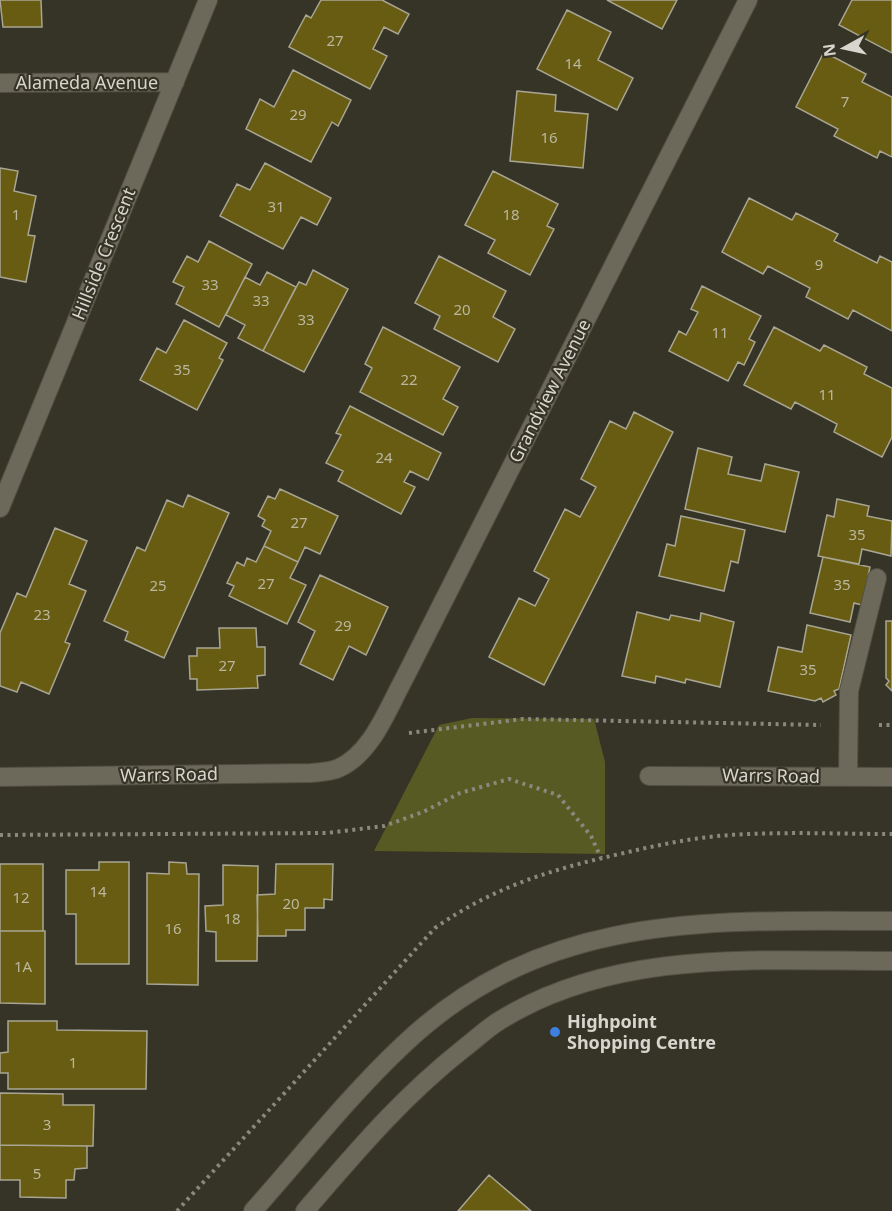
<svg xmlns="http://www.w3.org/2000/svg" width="892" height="1211" font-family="'Noto Sans',sans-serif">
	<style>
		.green { fill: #585a23 }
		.building { fill: #685c12; stroke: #a8a594; stroke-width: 1.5 }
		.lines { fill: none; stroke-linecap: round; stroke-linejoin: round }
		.minor-casing { stroke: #514f43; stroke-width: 20 }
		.path { stroke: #8b897e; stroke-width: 4; stroke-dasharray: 3 4.5; stroke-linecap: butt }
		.minor { stroke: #6c695a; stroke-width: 18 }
		.shop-dot { fill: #3f7fe0; stroke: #363426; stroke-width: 2 }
		.labels { text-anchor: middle; stroke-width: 4.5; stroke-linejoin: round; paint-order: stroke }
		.number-label { font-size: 15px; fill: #bbb79e }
		.street-label { font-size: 18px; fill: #d7d5cd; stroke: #363426 }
		.poi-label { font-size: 18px; font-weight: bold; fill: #d7d5cd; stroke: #363426; text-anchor: start }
	</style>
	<rect width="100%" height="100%" fill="#363426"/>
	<path class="green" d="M472,718l122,1 11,43v92l-231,-3 65,-126z"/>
	<path class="building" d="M0,0h41l1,27h-39z
		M321,0h61l27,14 -11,20 -14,-7 -11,22 14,7 -17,33 -81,-42 17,-32 5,3z
		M607,0h70l-15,29z
		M852,0h40v53l-53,-28z
		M567,10l44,22 -13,28 35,18 -16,32 -80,-41z
		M824,52l42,22 -4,8 30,15v60l-12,-6 -3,7 -43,-22 4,-7 -42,-22z
		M293,70l58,30 -13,26 -6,-4 -21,40 -65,-33 14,-30 14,8z
		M517,91l39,4 -1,16 33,3 -5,54 -73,-7z
		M265,163l66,35 -14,27 -16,-8 -18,32 -63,-33 17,-32 13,6z
		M0,168l18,3 -4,20 22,5 -8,39 7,1 -9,46 -26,-5z
		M493,171l65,33 -11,22 7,3 -24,46 -42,-22 7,-13 -30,-15z
		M749,198l43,22 4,-7 42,21 -4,7 43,22 3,-7 12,6v69l-39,-21 -5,9 -42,-22 4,-9 -42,-22 -5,8 -41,-22z
		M209,241l43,23 -33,63 -43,-23 8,-17 -11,-5 14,-26 11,6z
		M439,256l67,35 -13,26 22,12 -17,33 -64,-33 6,-13 -25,-13z
		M313,270l35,19 -44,83 -41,-21 36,-69 7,3z
		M267,272l29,15 -33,64 -25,-13 7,-13 -19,-10 19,-38 15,8z
		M702,286l59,30 -12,23 6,3 -11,23 -6,-3 -10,19 -59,-30 10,-20 7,4 12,-23 -7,-3z
		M184,320l43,23 -8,15 4,2 -26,50 -57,-30 17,-32 9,5z
		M383,327l77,40 -17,32 15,8 -15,28 -83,-43 12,-24 -7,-4z
		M774,327l46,24 4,-6 43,22 -3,7 28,14v49l-10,20 -48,-25 3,-8 -42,-22 -4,7 -47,-24z
		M350,406l91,47 -13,27 -18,-9 -6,11 11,5 -14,27 -63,-33 5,-10 -17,-8 15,-28 -5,-2z
		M634,412l39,20 -129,253 -55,-28 30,-59 16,8 14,-27 -15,-8 31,-62 15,8 16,-30 -15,-8 29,-58 16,8z
		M698,448l34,9 -4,17 33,7 4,-17 34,8 -14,60 -100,-23z
		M280,489l58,27 -18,38 -15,-7 -7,15 -34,-16 7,-15 -9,-5 3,-6 -7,-4 10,-20 7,3z
		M188,495l41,18 -65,145 -39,-18 3,-8 -24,-11 33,-74 8,4 22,-51 16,7z
		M837,499l32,7 -2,10 25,5 -1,35 -29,-7 -3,15 -41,-8 9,-41 7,2z
		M681,516l64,14 -7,33 -7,-2 -7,30 -65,-15 8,-32 8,2z
		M55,528l32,13 -18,43 17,7 -21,51 5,2 -21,50 -28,-12 -4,10 -17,-6v-53l17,-40 9,4z
		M264,546l34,16 -8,16 16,7 -19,39 -58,-28 5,-10 -7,-3 10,-21 7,4 3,-8 9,4z
		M823,557l47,10 -8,38 -8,-2 -4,19 -40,-9z
		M320,575l68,32 -22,48 -17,-9 -16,34 -33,-16 15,-33 -17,-9z
		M637,612l32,8 2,-5 29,6 1,-8 33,9 -14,65 -34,-8 -1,4 -29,-7 -1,7 -33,-7z
		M886,621h6v70l-6,-6 3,-4 -3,-3z
		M807,625l44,10 -12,54 -5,2 2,4 -13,7 -2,-4 -6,3 -47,-10 10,-44 24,5z
		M219,628h37l1,19h8v28l-8,1 1,12 -61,2v-11h-7l-1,-23h8v-8h23z
		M99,862h30v102h-53v-50h-10v-44h33z
		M169,862l17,1 1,11h12l-1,111 -51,-1v-111l22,1z
		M0,864h43v67h-43z
		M276,864h57l-1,36 -8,-1v9h-19v22h-19v6h-28l-1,-41 18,-1z
		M223,865l35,1 -1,95h-41v-29l-10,-1 -1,-25 18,-1z
		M0,931h45v73l-45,-1z
		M8,1021h49v9l90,1 -1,58h-138v-16h-8v-20l8,-1z
		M0,1093l63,1v11h31l-1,41 -93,-1z
		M0,1145l87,1v22l-12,1 -1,11h-8v18l-46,-1v-17h-20z
		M489,1175l42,36h-73z"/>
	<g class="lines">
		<g class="minor-casing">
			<path id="minor" d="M0,83l175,-1
				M0,508l208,-508
				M649,776l243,1
				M0,777l311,-4c9,-1 20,-1 28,-5 33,-15 48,-58 65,-89l344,-679
				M848,777l1,-86 28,-113
				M253,1211c49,-55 95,-114 149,-165 142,-136 309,-125 490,-125
				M305,1211c51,-59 96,-113 158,-162 12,-9 23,-20 36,-28 117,-73 261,-60 393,-60"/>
		</g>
		<path class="path" d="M879,725h13
			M409,733l114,-14 298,6
			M0,835l327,-2 57,-7 39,-14 37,-19 49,-14 49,16 33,41 10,22
			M177,1211l258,-283c60,-42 118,-59 189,-75 42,-10 83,-18 126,-19 47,-2 95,0 142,0"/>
		<use href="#minor" class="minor"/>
	</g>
	<circle class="shop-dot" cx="555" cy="1032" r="6"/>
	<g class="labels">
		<g class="number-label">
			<text x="335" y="46">27</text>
			<text x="573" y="69">14</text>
			<text x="845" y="107">7</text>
			<text x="298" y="120">29</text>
			<text x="549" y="143">16</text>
			<text x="276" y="212">31</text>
			<text x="16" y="220">1</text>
			<text x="511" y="220">18</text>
			<text x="819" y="270">9</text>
			<text x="210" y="290">33</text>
			<text x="261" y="306">33</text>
			<text x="462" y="315">20</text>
			<text x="306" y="325">33</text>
			<text x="720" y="338">11</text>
			<text x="182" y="375">35</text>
			<text x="409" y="385">22</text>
			<text x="827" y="400">11</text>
			<text x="384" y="463">24</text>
			<text x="299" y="528">27</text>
			<text x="857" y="540">35</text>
			<text x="266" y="589">27</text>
			<text x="842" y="590">35</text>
			<text x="158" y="591">25</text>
			<text x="42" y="620">23</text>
			<text x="343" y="631">29</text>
			<text x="227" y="671">27</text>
			<text x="808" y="675">35</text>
			<text x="98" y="897">14</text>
			<text x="21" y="903">12</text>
			<text x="291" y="909">20</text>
			<text x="232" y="924">18</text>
			<text x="173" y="934">16</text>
			<text x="23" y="972">1A</text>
			<text x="73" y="1068">1</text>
			<text x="47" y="1130">3</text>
			<text x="37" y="1179">5</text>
		</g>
		<g class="street-label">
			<text x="87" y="89">Alameda Avenue</text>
			<text transform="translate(104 254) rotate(-68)" y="6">Hillside Crescent</text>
			<text transform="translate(550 391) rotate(-63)" y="6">Grandview Avenue</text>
			<text transform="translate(169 775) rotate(-1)" y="6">Warrs Road</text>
			<text transform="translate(771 776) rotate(1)" y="6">Warrs Road</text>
		</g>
		<g class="poi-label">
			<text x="567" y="1028">Highpoint<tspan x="567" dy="21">Shopping Centre</tspan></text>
		</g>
	</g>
	<g transform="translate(844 48) rotate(262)" stroke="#363426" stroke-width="4.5" paint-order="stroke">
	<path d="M0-4.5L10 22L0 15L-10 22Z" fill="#d7d5cd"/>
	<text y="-9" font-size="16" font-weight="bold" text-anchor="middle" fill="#d7d5cd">N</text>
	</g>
</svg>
